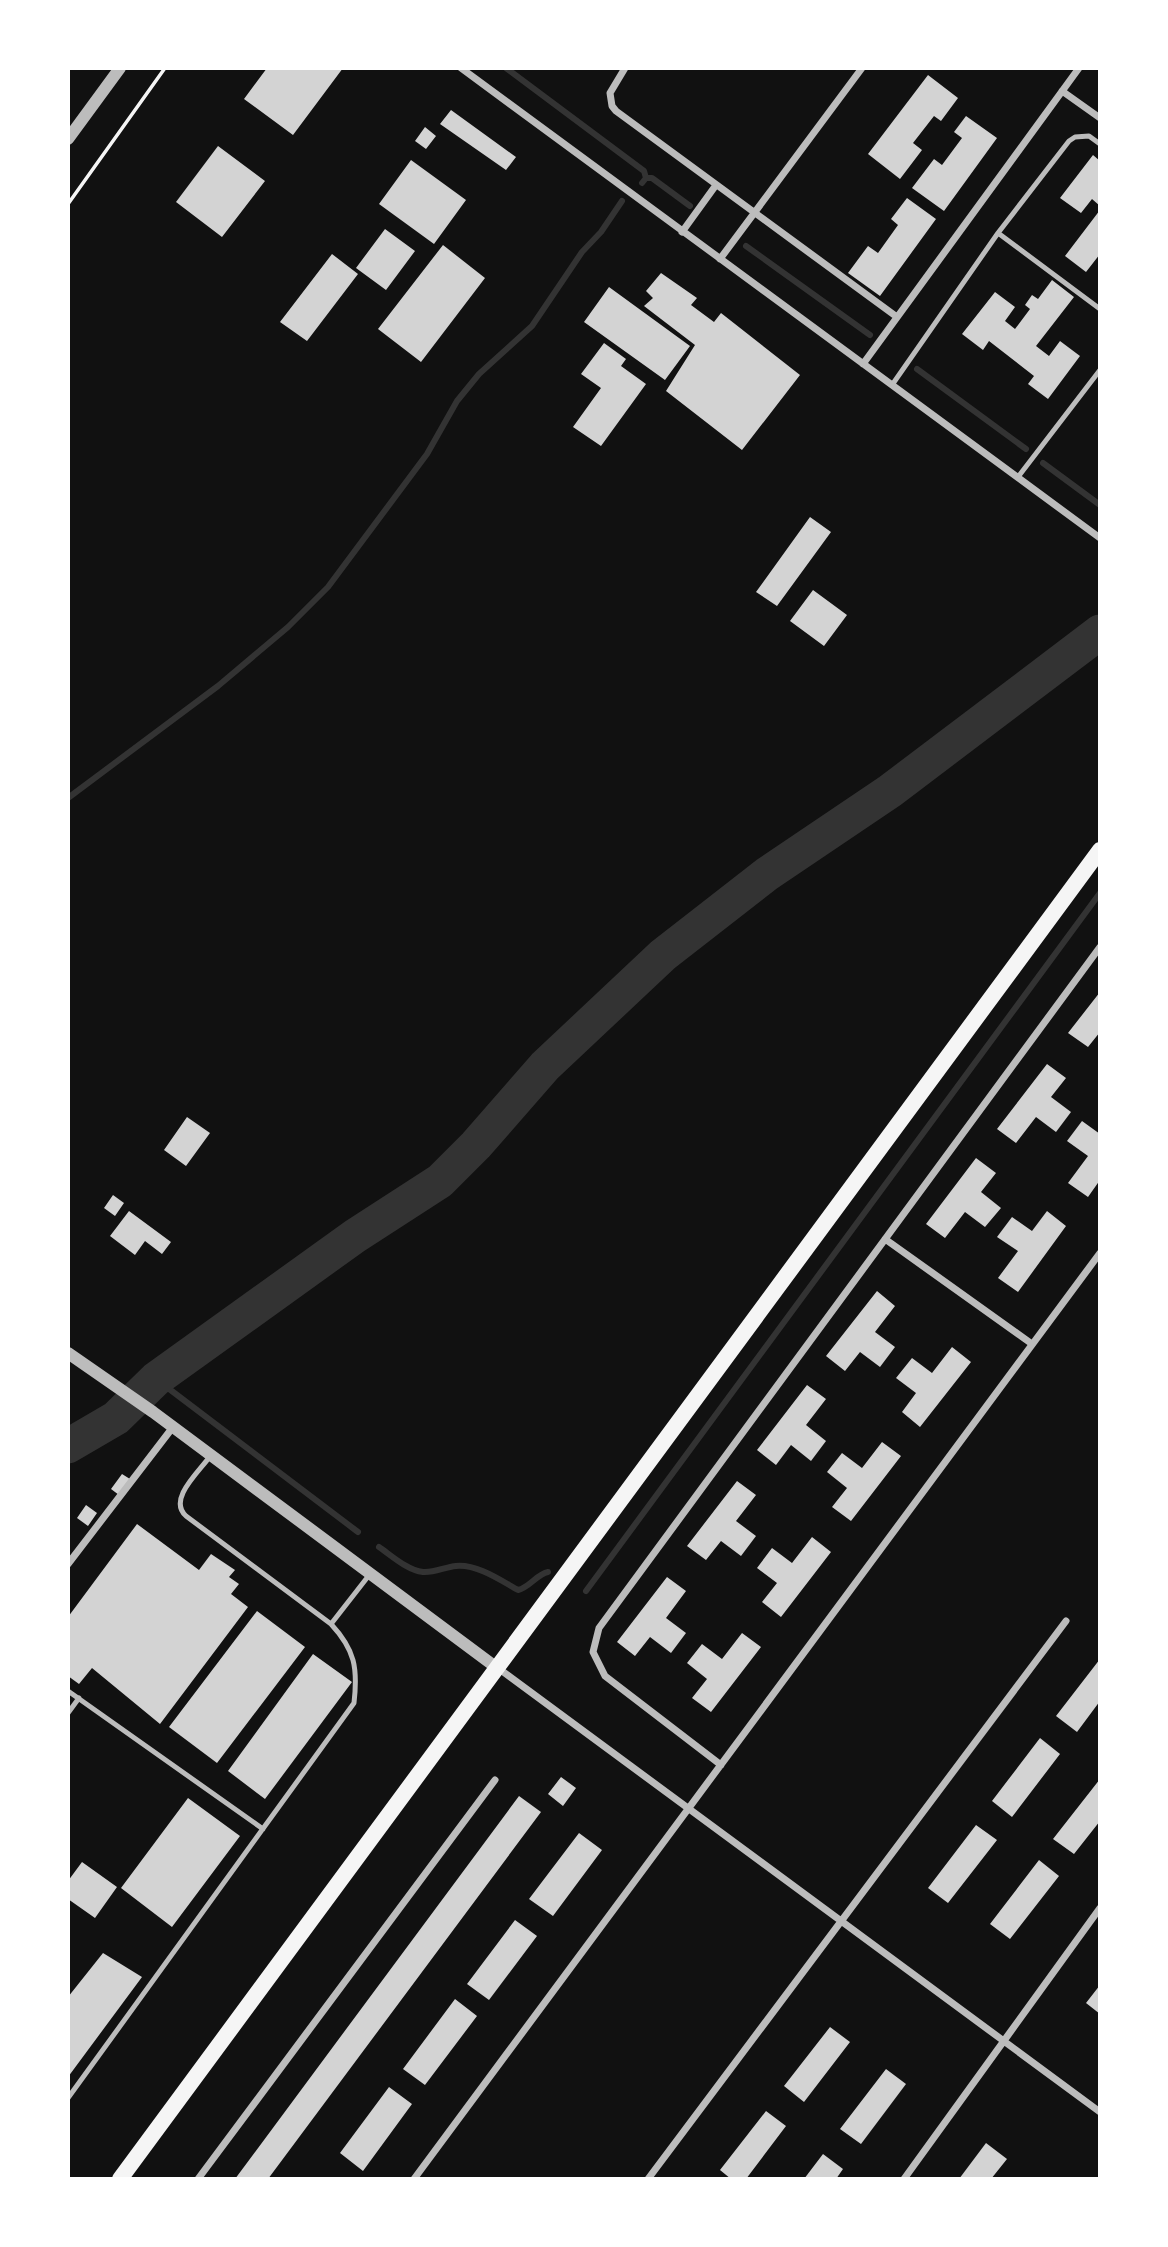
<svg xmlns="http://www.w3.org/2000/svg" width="1168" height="2247" font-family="Commissioner,sans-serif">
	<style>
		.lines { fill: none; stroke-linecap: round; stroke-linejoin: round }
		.stream { stroke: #333; stroke-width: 6 }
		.river { stroke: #333; stroke-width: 35 }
		.building { fill: #d3d3d3 }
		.path { stroke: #f5f5f5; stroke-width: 3.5 }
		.service { stroke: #bcbcbc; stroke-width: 5 }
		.minor { stroke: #bcbcbc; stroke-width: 7 }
		.tertiary { stroke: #bcbcbc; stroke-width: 12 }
		.primary { stroke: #f5f5f5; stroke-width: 16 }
	</style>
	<rect width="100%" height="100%" fill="#111"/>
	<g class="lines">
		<path class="stream" d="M506,68l138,103 2,7 -4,5
			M646,178h6l38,28
			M746,246l124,89
			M917,369l109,80
			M1043,463l57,42
			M1091,638l9,12
			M68,798l150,-112 70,-59 40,-40 99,-133 30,-53 22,-27 53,-48 50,-74 19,-20 21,-31
			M156,1379l202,153
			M379,1547c13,9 28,23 44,25 11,1 22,-5 33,-6 21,-2 44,14 62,24 12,-3 19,-16 30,-18
			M586,1591l514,-698"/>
		<path class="river" d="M68,1446l48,-28 40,-39 199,-143 85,-55 36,-36 69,-79 118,-111 104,-81 123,-83 210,-159"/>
	</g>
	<path class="building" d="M267,68h76l-50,67 -49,-36z
		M928,75l30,23 -17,23 -7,-5 -21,27 9,7 -22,29 -32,-25z
		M451,110l65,47 -10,13 -66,-46z
		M966,116l31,22 -53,73 -32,-23 22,-29 8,6 20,-27 -8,-6z
		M425,127l11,9 -10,13 -11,-8z
		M218,146l47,35 -43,56 -46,-35z
		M1093,155l7,6v45l-8,-7 -11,14 -21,-15z
		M411,160l55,40 -32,44 -55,-40z
		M907,198l29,21 -56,77 -32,-23 20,-27 10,7 20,-28 -7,-6z
		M1100,210v44l-14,18 -21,-16z
		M385,229l30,22 -29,39 -30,-22z
		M443,245l42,33 -64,84 -43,-33z
		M332,254l26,20 -51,67 -27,-19z
		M661,273l36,25 -6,7 23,17 7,-9 79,62 -58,75 -76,-59 29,-46 -51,-39 9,-8 -7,-7z
		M1052,280l22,17 -38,49 13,10 11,-15 20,15 -32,43 -20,-15 6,-8 -45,-35 -6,9 -21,-16 33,-42 20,15 -10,14 10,8 15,-20 -5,-4 7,-10 6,4z
		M609,287l81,59 -25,34 -81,-58z
		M604,343l22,16 -5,7 25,18 -45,62 -28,-19 28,-39 -20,-14z
		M810,517l21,15 -54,74 -21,-14z
		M813,590l34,25 -23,31 -34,-25z
		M1100,992v40l-12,15 -20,-14z
		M1047,1064l19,14 -15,19 20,15 -15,20 -20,-15 -20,26 -19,-14z
		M187,1117l23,16 -24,33 -22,-16z
		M1082,1121l18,13v46l-12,17 -20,-14 20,-27 -21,-15z
		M976,1158l20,15 -15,19 20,16 -16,19 -20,-15 -20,26 -19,-14z
		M113,1195l11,8 -9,13 -11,-8z
		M129,1211l42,31 -9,12 -17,-13 -10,14 -25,-19z
		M1047,1211l19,15 -48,66 -20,-14 20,-27 -21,-14 15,-20 20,14z
		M877,1291l18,15 -20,26 20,15 -15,20 -20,-15 -15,19 -19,-15z
		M952,1347l19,15 -51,65 -18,-15 14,-19 -20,-15 16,-20 20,15z
		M807,1385l19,14 -20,26 20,16 -15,20 -20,-16 -15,20 -19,-15z
		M882,1442l19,14 -50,65 -19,-14 15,-19 -20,-16 15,-19 20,15z
		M122,1474l8,5 -11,16 -8,-6z
		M737,1481l19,14 -20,26 20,15 -15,20 -20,-15 -15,19 -19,-14z
		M86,1505l11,8 -9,13 -11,-8z
		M137,1524l62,46 12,-16 24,16 -6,7 10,7 -8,10 17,13 -88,117 -68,-56 -13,16 -11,-8v-59z
		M812,1537l19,15 -50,65 -19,-15 15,-19 -20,-15 15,-20 20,15z
		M667,1577l19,14 -20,27 20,15 -15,20 -21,-16 -15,19 -18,-14z
		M257,1611l48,36 -88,116 -48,-36z
		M742,1633l19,14 -50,65 -19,-14 15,-19 -20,-16 15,-19 20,15z
		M313,1654l39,28 -87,117 -37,-28z
		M1100,1659v42l-23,31 -21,-16z
		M1040,1738l20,16 -48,63 -20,-16z
		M561,1777l15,11 -13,18 -15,-12z
		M1100,1779v42l-26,33 -21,-15z
		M519,1796l22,16 -273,367h-33z
		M188,1798l52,38 -68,91 -51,-39z
		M976,1825l21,15 -49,63 -20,-15z
		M579,1833l23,17 -49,66 -24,-17z
		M1039,1860l20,16 -49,63 -20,-15z
		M82,1862l35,25 -22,31 -27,-19v-18z
		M515,1920l22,16 -48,64 -22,-16z
		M103,1953l39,24 -74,100v-80z
		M1100,1985v29l-14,-11z
		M455,1999l22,17 -52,69 -22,-16z
		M830,2027l20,15 -46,60 -20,-16z
		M886,2069l20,15 -45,60 -21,-15z
		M389,2087l23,17 -49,67 -23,-18z
		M766,2111l20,15 -40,53h-15l-11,-9z
		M986,2143l21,16 -16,20h-32z
		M823,2154l20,15 -7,10h-32z"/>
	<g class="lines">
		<path class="path" d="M68,204l97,-136"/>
		<path class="service" d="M998,233l102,76
			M892,385l106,-152 71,-92 6,-4 14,-1 11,8
			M1018,477l82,-107
			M331,1624l39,-50
			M68,1691l195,138
			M68,1713l11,-15
			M68,2098l286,-395c4,-35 1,-53 -23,-79l-145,-108c-19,-17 14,-45 25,-61"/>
		<path class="minor" d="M461,68l639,470
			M625,68l-15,25 2,13 4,5 281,206
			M1062,91l38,27
			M682,232l34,-47
			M720,259l142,-191
			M863,364l216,-296
			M885,1239l147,105
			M68,1564l105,-137
			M498,1668l602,444
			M721,1765l-116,-89 -12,-24 6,-24 501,-681
			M198,2179l297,-399
			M414,2179l686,-926
			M648,2179l418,-558
			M904,2179l196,-271"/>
		<path class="tertiary" d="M68,139l52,-71
			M68,1353l85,59 344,256"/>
		<path class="primary" d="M120,2179l980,-1329"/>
	</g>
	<rect width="1168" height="2247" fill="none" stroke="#ffffff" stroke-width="140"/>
</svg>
